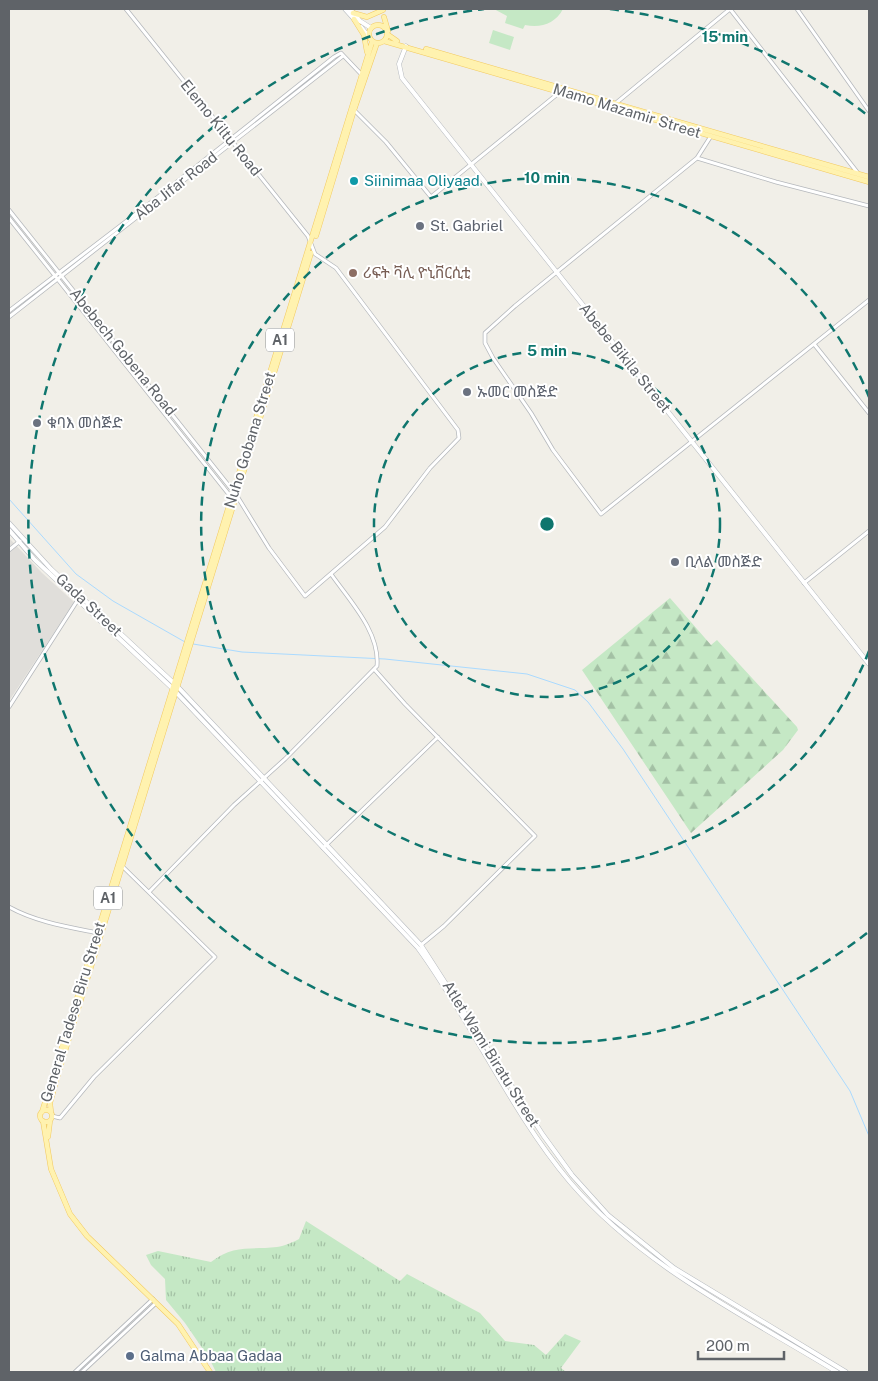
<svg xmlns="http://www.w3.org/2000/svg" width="878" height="1381" font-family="'Public Sans','Noto Sans Ethiopic',sans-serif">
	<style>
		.industrial { fill: #e0deda }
		.grass { fill: url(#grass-tufts) }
		.forest { fill: url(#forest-firs) }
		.garden { fill: #c5e8c5 }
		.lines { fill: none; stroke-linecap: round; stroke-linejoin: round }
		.stream { stroke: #aadaff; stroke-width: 1 }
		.tertiary-casing { stroke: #b5b8bc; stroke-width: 4.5 }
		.secondary-casing { stroke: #b6babf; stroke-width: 5 }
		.primary-casing { stroke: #f2c960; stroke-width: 5.5 }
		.tertiary { stroke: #fff; stroke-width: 3 }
		.secondary { stroke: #fff; stroke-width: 4 }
		.primary { stroke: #fff2af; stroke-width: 4.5 }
		.ring { fill: none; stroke: #0f766e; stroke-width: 2.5; stroke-dasharray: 9 6 }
		.culture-dot { fill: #0f9aa8; stroke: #fff; stroke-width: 2 }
		.worship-dot { fill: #6b7280; stroke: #fff; stroke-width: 2 }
		.education-dot { fill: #8d6e63; stroke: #fff; stroke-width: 2 }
		.service-dot { fill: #5c6f8a; stroke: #fff; stroke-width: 2 }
		.labels { text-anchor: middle; stroke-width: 4; stroke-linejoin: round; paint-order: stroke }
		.shield { fill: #fff; stroke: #8f9295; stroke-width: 1 }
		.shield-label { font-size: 14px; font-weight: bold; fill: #5f6368 }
		.street-label { font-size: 15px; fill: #5f6368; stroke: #fff }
		.culture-label { font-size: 15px; fill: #0d838f; stroke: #fff; text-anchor: start }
		.worship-label { font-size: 15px; fill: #5b616d; stroke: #fff; text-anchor: start }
		.education-label { font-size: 15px; fill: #785e54; stroke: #fff; text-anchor: start }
		.service-label { font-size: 15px; fill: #4e5e75; stroke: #fff; text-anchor: start }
		.centre { fill: #0f766e; stroke: #fff; stroke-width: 2.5 }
		.ring-label { font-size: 15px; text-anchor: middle; font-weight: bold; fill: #0f766e; stroke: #fff; stroke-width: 4; stroke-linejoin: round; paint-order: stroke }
	</style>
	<defs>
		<pattern id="grass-tufts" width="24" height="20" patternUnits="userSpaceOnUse" patternTransform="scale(1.25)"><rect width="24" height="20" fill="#c5e8c5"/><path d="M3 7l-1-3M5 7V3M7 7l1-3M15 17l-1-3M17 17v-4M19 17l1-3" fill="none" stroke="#a3c0a4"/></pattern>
		<pattern id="forest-firs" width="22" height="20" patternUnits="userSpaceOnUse" patternTransform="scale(1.25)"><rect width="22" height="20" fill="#c5e8c5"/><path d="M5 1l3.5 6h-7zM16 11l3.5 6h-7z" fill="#a3c0a4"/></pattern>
	</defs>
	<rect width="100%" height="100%" fill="#f1efe8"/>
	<path class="industrial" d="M9,538l33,35 32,29 -65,99z"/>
	<path class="grass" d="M306,1221l94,60 7,-7 73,39 25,28 29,4 12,10 19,-21 16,7 -20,27 5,4h-350l-7,-14 -24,-35 -19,-23 -1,-21 -14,-14 -5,-10 12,-4 53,11c22,-18 41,-12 66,-15 8,-1 16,-5 22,-8z"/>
	<path class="forest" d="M670,598l41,47 6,-5 80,87 1,3 -15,20 -92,83 -109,-163z"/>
	<path class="garden" d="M494,9h69c-8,15 -22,19 -38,16l-2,4 -18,-6 2,-7z
		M493,30l21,7 -4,13 -21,-7z"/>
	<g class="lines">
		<path class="stream" d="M9,499l67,75 37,27 72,41
			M193,644l49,8 143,7 142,15 48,16 13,12 35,47 227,342 19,45"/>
		<g class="tertiary-casing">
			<path id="tertiary" d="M730,9l127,163
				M797,9l72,102
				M616,103l114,-94
				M353,109l33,33 45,55 129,-105
				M711,136l-14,22 -182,148 -30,27v10l8,15 38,55 22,37 48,64 268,-214
				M697,158l79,24 93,24
				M9,210l228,286 32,52 36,48 80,-69 45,-59 29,-30 -1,-8 -122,-162 -21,-14 -7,-18 -182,-227
				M9,218l222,279
				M9,311l149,-114 176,-140 7,-4 20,21
				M9,317l334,-261
				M814,344l55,69
				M9,550l11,-9
				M804,583l65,-52
				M374,669l31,35 130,132 -91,90 -23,19
				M9,707l70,-109
				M323,848l115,-111
				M149,892l85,-87 51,-46 92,-93c3,-34 -27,-65 -46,-92
				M9,907c27,15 59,20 89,26
				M52,1116l8,2 34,-41 121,-120 -94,-92
				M75,1372l78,-73
				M82,1372l74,-69"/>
		</g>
		<g class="secondary-casing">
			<path id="secondary" d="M345,9l10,11
				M350,9l10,12 11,7
				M361,27l8,10
				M406,46l-7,18 3,14 467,586
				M9,523l42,46 126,117 244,259 122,190 29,40 36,40 66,53 172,104
				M9,530l26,30 137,128 246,260c54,74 93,164 152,234 72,84 174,133 267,190"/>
		</g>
		<g class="primary-casing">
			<path id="primary" d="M353,13l14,4 16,-7
				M384,17l4,14
				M354,19l10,16 3,17
				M369 34a9 9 0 1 1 18 0a9 9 0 1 1-18 0Z
				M387,34l10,7
				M384,41l485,141
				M426,49l443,128
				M316,236l38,-126 23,-67
				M40 1116a6 6 0 1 1 12 0a6 6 0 1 1-12 0Z
				M42,1112l330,-1070
				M51,1112l-1,-9 8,-29 253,-821
				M43,1121l8,48 19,45 17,22 91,88 32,48
				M48,1137l2,-16"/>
		</g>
		<use href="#tertiary" class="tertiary"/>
		<use href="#secondary" class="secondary"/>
		<use href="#primary" class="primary"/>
	</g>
	<g class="ring">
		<circle cx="547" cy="524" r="173"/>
		<path d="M869 651A346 346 0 1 1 869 397"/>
		<path d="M867 933A519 519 0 1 1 484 9M610 9A519 519 0 0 1 867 115"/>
	</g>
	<circle class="culture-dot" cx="354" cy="181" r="5"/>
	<g class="worship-dot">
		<circle cx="420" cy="226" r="5"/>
		<circle cx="467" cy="392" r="5"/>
		<circle cx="37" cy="423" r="5"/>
		<circle cx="675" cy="562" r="5"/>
	</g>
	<circle class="education-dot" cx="353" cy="273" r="5"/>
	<circle class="service-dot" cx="130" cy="1356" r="5"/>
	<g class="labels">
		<g class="shield">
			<rect x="266" y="328.5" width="28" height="23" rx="4"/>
			<rect x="94" y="886.5" width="28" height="23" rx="4"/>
		</g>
		<g class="shield-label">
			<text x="280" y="345">A1</text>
			<text x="108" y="903">A1</text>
		</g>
		<g class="street-label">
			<text transform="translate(627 111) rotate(17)" y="5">Mamo Mazamir Street</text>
			<text transform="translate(221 128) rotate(51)" y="5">Elemo Kiltu Road</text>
			<text transform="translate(176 186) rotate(-38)" y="5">Aba Jifar Road</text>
			<text transform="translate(123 352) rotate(51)" y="5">Abebech Gobena Road</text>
			<text transform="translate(625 358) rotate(51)" y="5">Abebe Bikila Street</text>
			<text transform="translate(250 440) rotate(-73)" y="5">Nuho Gobana Street</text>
			<text transform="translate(89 605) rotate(43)" y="5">Gada Street</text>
			<text transform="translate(73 1012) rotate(-73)" y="5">General Tadese Biru Street</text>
			<text transform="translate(491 1054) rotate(58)" y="5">Atlet Wami Biratu Street</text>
		</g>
		<g class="culture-label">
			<text x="364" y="186">Siinimaa Oliyaad</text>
		</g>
		<g class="worship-label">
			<text x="430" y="231">St. Gabriel</text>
			<text x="477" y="397">ኡመር መስጅድ</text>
			<text x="47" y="428">ቁባእ መስጅድ</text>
			<text x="685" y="567">ቢላል መስጅድ</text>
		</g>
		<g class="education-label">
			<text x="363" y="278">ሪፍት ቫሊ ዮኒቨርሲቲ</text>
		</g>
		<g class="service-label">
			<text x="140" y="1361">Galma Abbaa Gadaa</text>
		</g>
	</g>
	<circle cx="547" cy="524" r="8" class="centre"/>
	<g class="ring-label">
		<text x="725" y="42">15 min</text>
		<text x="547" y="183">10 min</text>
		<text x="547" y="356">5 min</text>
	</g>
	<rect width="878" height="1381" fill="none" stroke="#5f6368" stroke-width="20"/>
	<path d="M698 1351v8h86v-8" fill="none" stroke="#5f6368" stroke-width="2.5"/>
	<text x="706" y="1351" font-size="15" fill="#5f6368" stroke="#ffffff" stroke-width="4" paint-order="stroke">200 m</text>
</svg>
